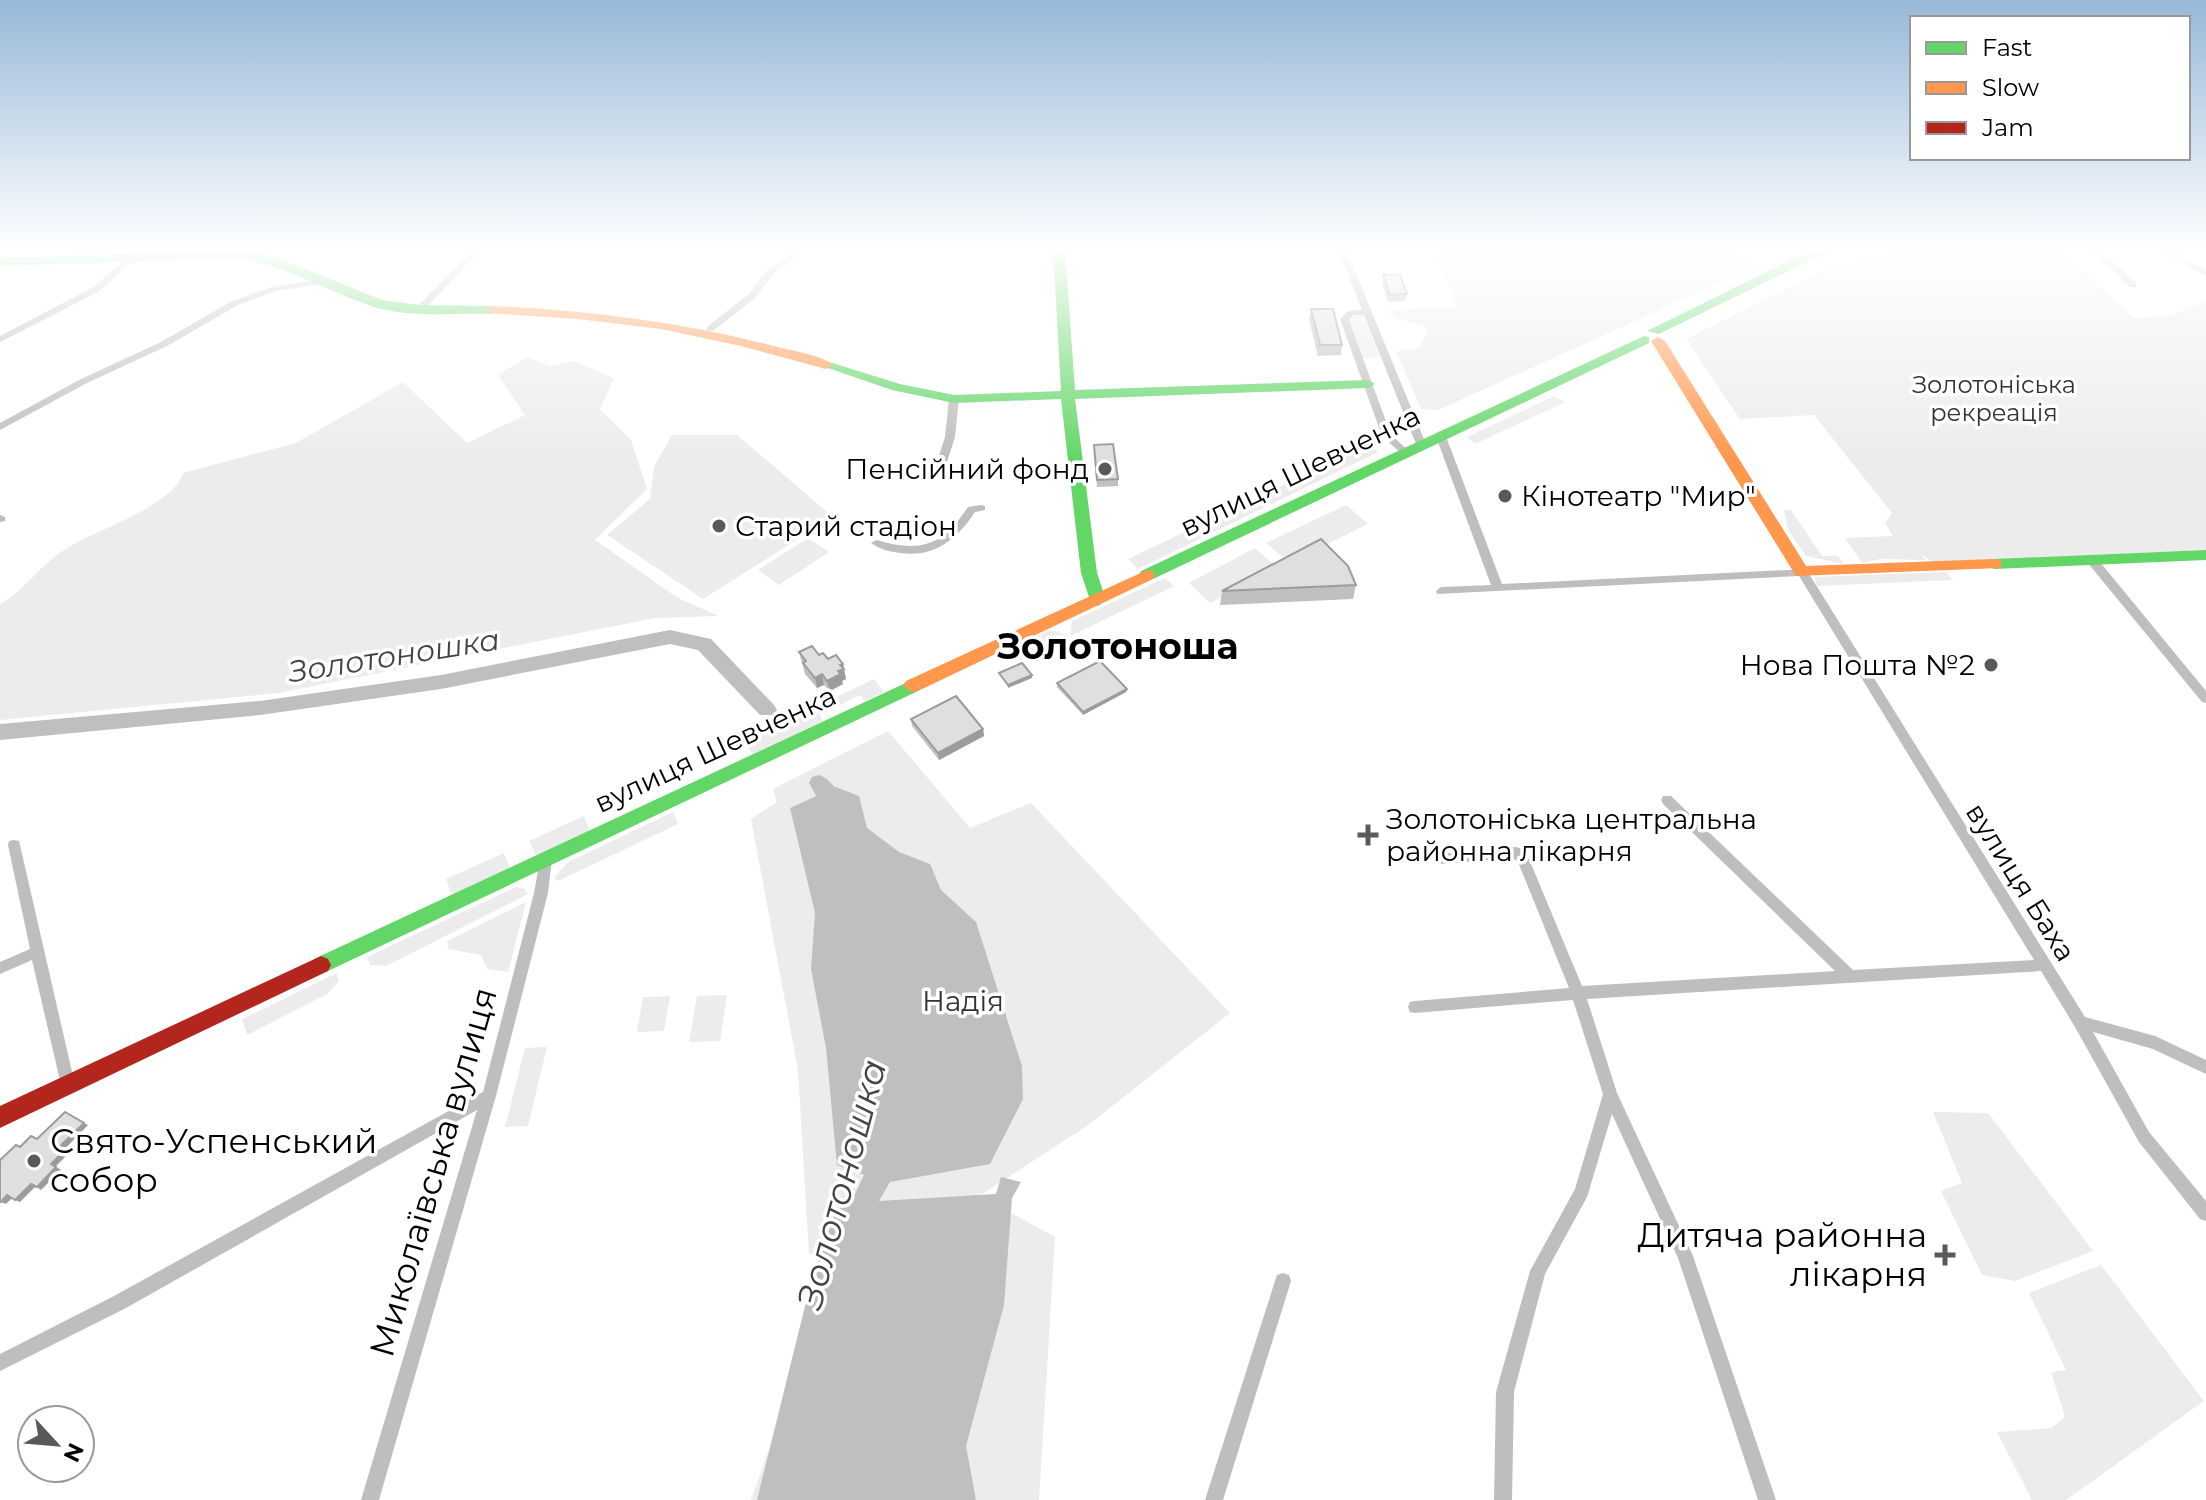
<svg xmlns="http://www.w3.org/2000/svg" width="2206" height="1500" font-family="Montserrat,sans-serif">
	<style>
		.green { fill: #ececec }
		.water { fill: #bfbfbf }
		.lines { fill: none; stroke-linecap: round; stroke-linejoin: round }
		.river { fill: #bfbfbf; fill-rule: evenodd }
		.street { fill: #bebebe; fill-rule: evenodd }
		.fast { fill: #63d668; fill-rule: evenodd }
		.slow { fill: #ff974d; fill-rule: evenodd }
		.jam { fill: #b3261e; fill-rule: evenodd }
		.wall { fill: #c0c0c0 }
		.shaded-wall { fill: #9c9c9c }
		.building { fill: #dfdfdf; stroke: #9c9c9c; stroke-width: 2 }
		.poi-dot { fill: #595959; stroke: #fff; stroke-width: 3 }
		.labels { text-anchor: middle; stroke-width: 7; stroke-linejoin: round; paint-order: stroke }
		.far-park-label { font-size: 24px; fill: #333; stroke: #fff }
		.poi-label { font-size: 28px; fill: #000; stroke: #fff; text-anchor: start }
		.street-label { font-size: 28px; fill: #000; stroke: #fff }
		.park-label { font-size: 28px; fill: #333; stroke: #fff }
		.water-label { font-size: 30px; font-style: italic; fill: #444; stroke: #fff }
		.near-poi-label { font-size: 34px; fill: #000; stroke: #fff; text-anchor: start }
		.near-street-label { font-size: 34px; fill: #000; stroke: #fff }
		.district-label { font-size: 36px; font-weight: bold; fill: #000; stroke: #fff }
		.near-water-label { font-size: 36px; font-style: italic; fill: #444; stroke: #fff }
	</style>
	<rect width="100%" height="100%" fill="#fff"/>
	<path class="green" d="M1434,249h292l31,17 -319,144 -17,-1 -25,-58 23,-3 8,-15 -3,-7 -28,-8 -8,-8 70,-3z
		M1908,249h150l76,69 35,-2 37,-15v249l-273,12 -11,-7 3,5 -45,-1 -18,4 -17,-25 48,-2 -8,-13 7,-10 -78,-98 -74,4 -54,-80 141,-70z
		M1363,315l17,42 -17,1 -14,-37 3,-5z
		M527,357l23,9 24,-5 40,17 -14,31 31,31 16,49 -52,51 83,58 41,18 -64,2 -377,75 -278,27v-116c24,-13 39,-37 61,-52 27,-20 113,-45 122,-79l113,-30 107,-61 64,61 58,-28 -27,-40z
		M1554,396l11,6 -90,42 -8,-7z
		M672,435h65l96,82 -130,82 -96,-64 43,-36 4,-32z
		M1369,444l9,8 -240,117 -10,-10z
		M1346,505l22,19 -79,39 -23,-20z
		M1784,510h7l31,46h16l6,8 -38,-8 -18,-26z
		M808,538l21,14 -50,33 -21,-15z
		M1255,548l23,20 -68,35 -21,-20z
		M1946,572l7,8 -136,6 -3,-9z
		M1165,578l9,8 -153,74 -11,-11 40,-19 20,6 2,-15z
		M874,679l10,13 -19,9 -5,-6 -40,20 3,6 -70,33 -10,-12z
		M888,731l82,97 61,-25 199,210 -143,113 -119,77 -159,52 -11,-185 -47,-251 26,-17 -4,-13z
		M673,812l5,12 -120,57 -4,-3 14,-16z
		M584,816l6,15 -53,26 -8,-16z
		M504,853l6,16 -58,27 -6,-17z
		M516,887l9,2 3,5 -142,72 -16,-1 -3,-8z
		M526,902l-18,70 -21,-3 -6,-14 -33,-6 -1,-8z
		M337,973l2,8 -12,13 -80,41 -5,-16z
		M727,995l-7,46 -31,1 8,-46z
		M670,996l-6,35 -27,1 6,-35z
		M547,1047l-19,79 -23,1 20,-79z
		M1933,1112l55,1 105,138 -78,30 -33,-6 -41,-84 21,-8z
		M1011,1213l44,24 -16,263h-288l54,-152 157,-131z
		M2101,1265l103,136 -138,99h-34l-35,-68 54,-4 14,-11 -14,-45 15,-2 -37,-77z"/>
	<path class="water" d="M836,787l23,9 8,32 32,24 31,12 11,26 35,32 46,144 1,33 -33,65 -100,18 -11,19 117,-7 5,-17 20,5 -9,16 -8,107 -38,141 10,54h-219l55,-222 23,-65 20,-19 9,-19 -27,-10 -11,-117 -15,-79 4,-56 -25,-105z"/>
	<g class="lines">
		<path class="river" d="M670,630l41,9 63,66 3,5 -3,5h-14l-62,-65 -28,-6 -229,45 -181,26 -260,25v-16l260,-23 181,-26z
			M819,775c13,4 25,25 31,37l-3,6c-18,6 -30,-21 -38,-35l3,-6z"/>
		<path class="street" d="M138,249h9l-49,43 -98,50v-6l92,-48z
			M268,249h11l-19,10 -7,-2z
			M473,249h9l-59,62h-6v-4z
			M797,249h9l-33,25 -18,24 -42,33h-6v-4l42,-33 18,-24z
			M1338,249h8l80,195 -5,3 -5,-3 -52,-129h-11l-4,5 42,115 17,15v4h-6l-20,-18 -42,-117 8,-8 14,-1z
			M2090,249h9l37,34v4h-6z
			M2159,249h10l37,22v5z
			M327,279l4,2 -1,2 -54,8 -38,14 -71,41 -80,37 -87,47v-7l81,-44 80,-37 71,-41 42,-15z
			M954,396l5,3 -4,38 -8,25 -5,3 -5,-3 8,-25 4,-38z
			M1440,431l5,3 57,150 304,-15 279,448 70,19 51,24v14l-53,-25 -60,-17 56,100 57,69v20l-6,-2 -61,-77 -64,-115 -34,-56 -454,28 30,94 76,163 83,244h-18l-80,-242 -66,-144 -25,83 -42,77 -31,118 -2,108h-18l2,-108 34,-121 45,-82 28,-95 -30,-94 -158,13 -5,-1 -2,-5 2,-5 5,-1 154,-13 -51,-126 -5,-4 -73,6 -5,-1 -1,-4 1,-4 5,-1 75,-7 5,1 9,11 53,127 253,-15 -172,-167 -2,-4 2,-4h8l182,174 181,-10 -235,-384 -362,18 -1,-3 5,-4 50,-2 -56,-151z
			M981,505l4,1v4l-10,2c-17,26 -40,46 -74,41 -11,-1 -22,-4 -30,-10l5,-3c45,13 66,6 92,-33z
			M0,515l5,2v4l-5,1z
			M2091,555l4,1 111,135v12l-4,-1 -115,-140 -1,-3 1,-3z
			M14,840l5,1 1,4 55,240 -2,5 -5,2 -5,-2 -2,-5 -29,-125 -32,14v-12l30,-13 -22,-104 1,-4z
			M546,854l5,1 1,4 -4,34 -52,203 -117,404h-18l116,-390 -351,198 -126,63v-17l114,-58 369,-204 51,-199 6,-34 1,-4z
			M1283,1273l6,2 2,6 -68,219h-18l70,-219 2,-6z"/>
		<path class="fast" d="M1053,249h12l10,141 293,-10 7,4 -7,4 -293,11 22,174 9,27 -8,6 -8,-6 -9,-27 -20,-174 -107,4 -62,-13 -73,-25 7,-4 74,23 54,11 107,-4z
			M1824,249h19l-34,12 -150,73 -12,-3 154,-76z
			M240,250l38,8 104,42 38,5 72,1 6,4 -6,4c-37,-1 -82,4 -118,-7 -46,-15 -86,-40 -134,-49l-240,8v-8z
			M1644,336l5,1v6l-496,236 -6,1 -8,-5 2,-4z
			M2206,550v10l-212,9 -8,-5 8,-5z
			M912,680l6,1 3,5 -3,5 -590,280 -7,3 -7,-3 -3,-6 3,-6z"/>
		<path class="slow" d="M492,306c96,4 189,16 282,40 18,5 45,8 59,19l-7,4 -85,-23 -80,-17 -83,-10 -91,-6 -1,-3z
			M1658,337l7,4 141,225 188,-7 6,1 2,4 -2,4 -204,8 -145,-235z
			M1147,570l6,1 2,4 -2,4 -235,112 -6,1 -9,-6 3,-5z"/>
		<path class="jam" d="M321,956l7,3 3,6 -3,6 -328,157v-22z"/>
	</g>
	<path class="wall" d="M1383,275l24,19 -2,7 -17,1 -6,-20z
		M1311,309l31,36 -1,10 -23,1 -9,-36z
		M1094,452l24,27v7l-21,1z
		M1356,585l-3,14 -133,6 2,-14z
		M799,652l20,3 24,9 3,15 -4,2 1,3 -13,7 -6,-6 -7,3 -12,-14z
		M1057,683l70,6 -1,3 -43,23 -26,-28z
		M911,719l72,10 1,7 -45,24 -27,-34z"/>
	<path class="shaded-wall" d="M843,664l3,15 -4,2 1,3 -13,7 -3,-10 11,-10 2,-6z
		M822,674l2,11 -7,3 -2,-10z
		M1032,675v3l-24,10v-3z
		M1127,689l-1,3 -43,23v-3z
		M983,729l1,7 -45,24 -1,-7z
		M84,1123l4,2 -27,28 -5,-3z
		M62,1153l4,3 -11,11 -4,-3z
		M56,1167l5,3 -20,20 -4,-3z
		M31,1184l5,2 -16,16 -5,-2z
		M7,1195l5,3 -6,6 -5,-2z"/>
	<path class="building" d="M1383,275h17l7,19 -17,1z
		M1311,309h22l9,36h-22z
		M1113,444l5,35 -21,1 -3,-35z
		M1321,539l27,27 8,19 -134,6z
		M812,646l7,9 4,-2 5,6 8,-4 7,9 -3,1 4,4 -6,2 3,3 -14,7 -5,-7 -7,4 -12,-15 3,-2 -7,-9z
		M1100,661l27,28 -44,23 -26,-29z
		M1022,663l10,12 -24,10 -9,-12z
		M956,696l27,33 -45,24 -27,-34z
		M65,1112l19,11 -28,27 6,3 -11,11 5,3 -19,20 -6,-3 -16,16 -8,-5 -6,7 -1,-1v-41l16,-15 4,2 11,-11 6,3z"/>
	<linearGradient id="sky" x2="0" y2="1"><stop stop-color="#97b8d8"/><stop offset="0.54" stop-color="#fff"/><stop offset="1" stop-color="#fff" stop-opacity="0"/></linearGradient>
	<rect width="2206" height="459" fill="url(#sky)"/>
	<g class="poi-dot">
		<circle cx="1105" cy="469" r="8"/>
		<circle cx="1505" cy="496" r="8"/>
		<circle cx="719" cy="526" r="8"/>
		<circle cx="1991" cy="665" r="8"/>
		<path d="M1364 823h8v8h8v8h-8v8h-8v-8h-8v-8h8z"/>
		<circle cx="34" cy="1161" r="8"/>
		<path d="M1941 1243h8v8h8v8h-8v8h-8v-8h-8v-8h8z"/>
	</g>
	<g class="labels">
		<g class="far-park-label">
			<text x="1994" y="393">Золотоніська<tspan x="1994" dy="28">рекреація</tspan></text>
		</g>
		<g class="poi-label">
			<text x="1089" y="479" text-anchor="end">Пенсійний фонд</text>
			<text x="1521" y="506">Кінотеатр "Мир"</text>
			<text x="735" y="536">Старий стадіон</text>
			<text x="1975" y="675" text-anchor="end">Нова Пошта №2</text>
			<text x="1386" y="829">Золотоніська центральна<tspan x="1386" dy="32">районна лікарня</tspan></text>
		</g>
		<g class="street-label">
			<text transform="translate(1300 471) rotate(-26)" y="10">вулиця Шевченка</text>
			<text transform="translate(715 749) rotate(-25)" y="10">вулиця Шевченка</text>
			<text transform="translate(2021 882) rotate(58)" y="10">вулиця Баха</text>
		</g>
		<g class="park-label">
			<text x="963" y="1011">Надія</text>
		</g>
		<g class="water-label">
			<text transform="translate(394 656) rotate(-9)" y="10">Золотоношка</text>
		</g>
		<g class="near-poi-label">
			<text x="50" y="1153">Свято-Успенський<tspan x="50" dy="39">собор</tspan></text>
			<text x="1927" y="1247" text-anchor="end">Дитяча районна<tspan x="1927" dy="39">лікарня</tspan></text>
		</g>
		<g class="near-street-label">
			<text transform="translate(433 1172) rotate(-74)" y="12">Миколаївська вулиця</text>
		</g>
		<g class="district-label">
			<text x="1118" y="659">Золотоноша</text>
		</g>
		<g class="near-water-label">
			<text transform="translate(841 1184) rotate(-75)" y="13">Золотоношка</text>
		</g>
	</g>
	<rect x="1910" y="16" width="280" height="144" fill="#ffffff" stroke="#999999" stroke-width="2"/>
	<rect x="1926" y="42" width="40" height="12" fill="#63d668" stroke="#999999" stroke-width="2"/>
	<text x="1982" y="56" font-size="24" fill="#000000">Fast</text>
	<rect x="1926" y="82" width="40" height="12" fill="#ff974d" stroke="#999999" stroke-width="2"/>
	<text x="1982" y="96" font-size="24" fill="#000000">Slow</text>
	<rect x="1926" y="122" width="40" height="12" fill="#b3261e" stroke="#999999" stroke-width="2"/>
	<text x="1982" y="136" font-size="24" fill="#000000">Jam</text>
	<g transform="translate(56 1444) rotate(116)"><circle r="38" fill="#ffffff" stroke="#999999" stroke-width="2"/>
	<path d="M0-6L14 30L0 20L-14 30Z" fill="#595959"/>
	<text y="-12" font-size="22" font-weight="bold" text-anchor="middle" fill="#000000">N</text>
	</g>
</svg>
